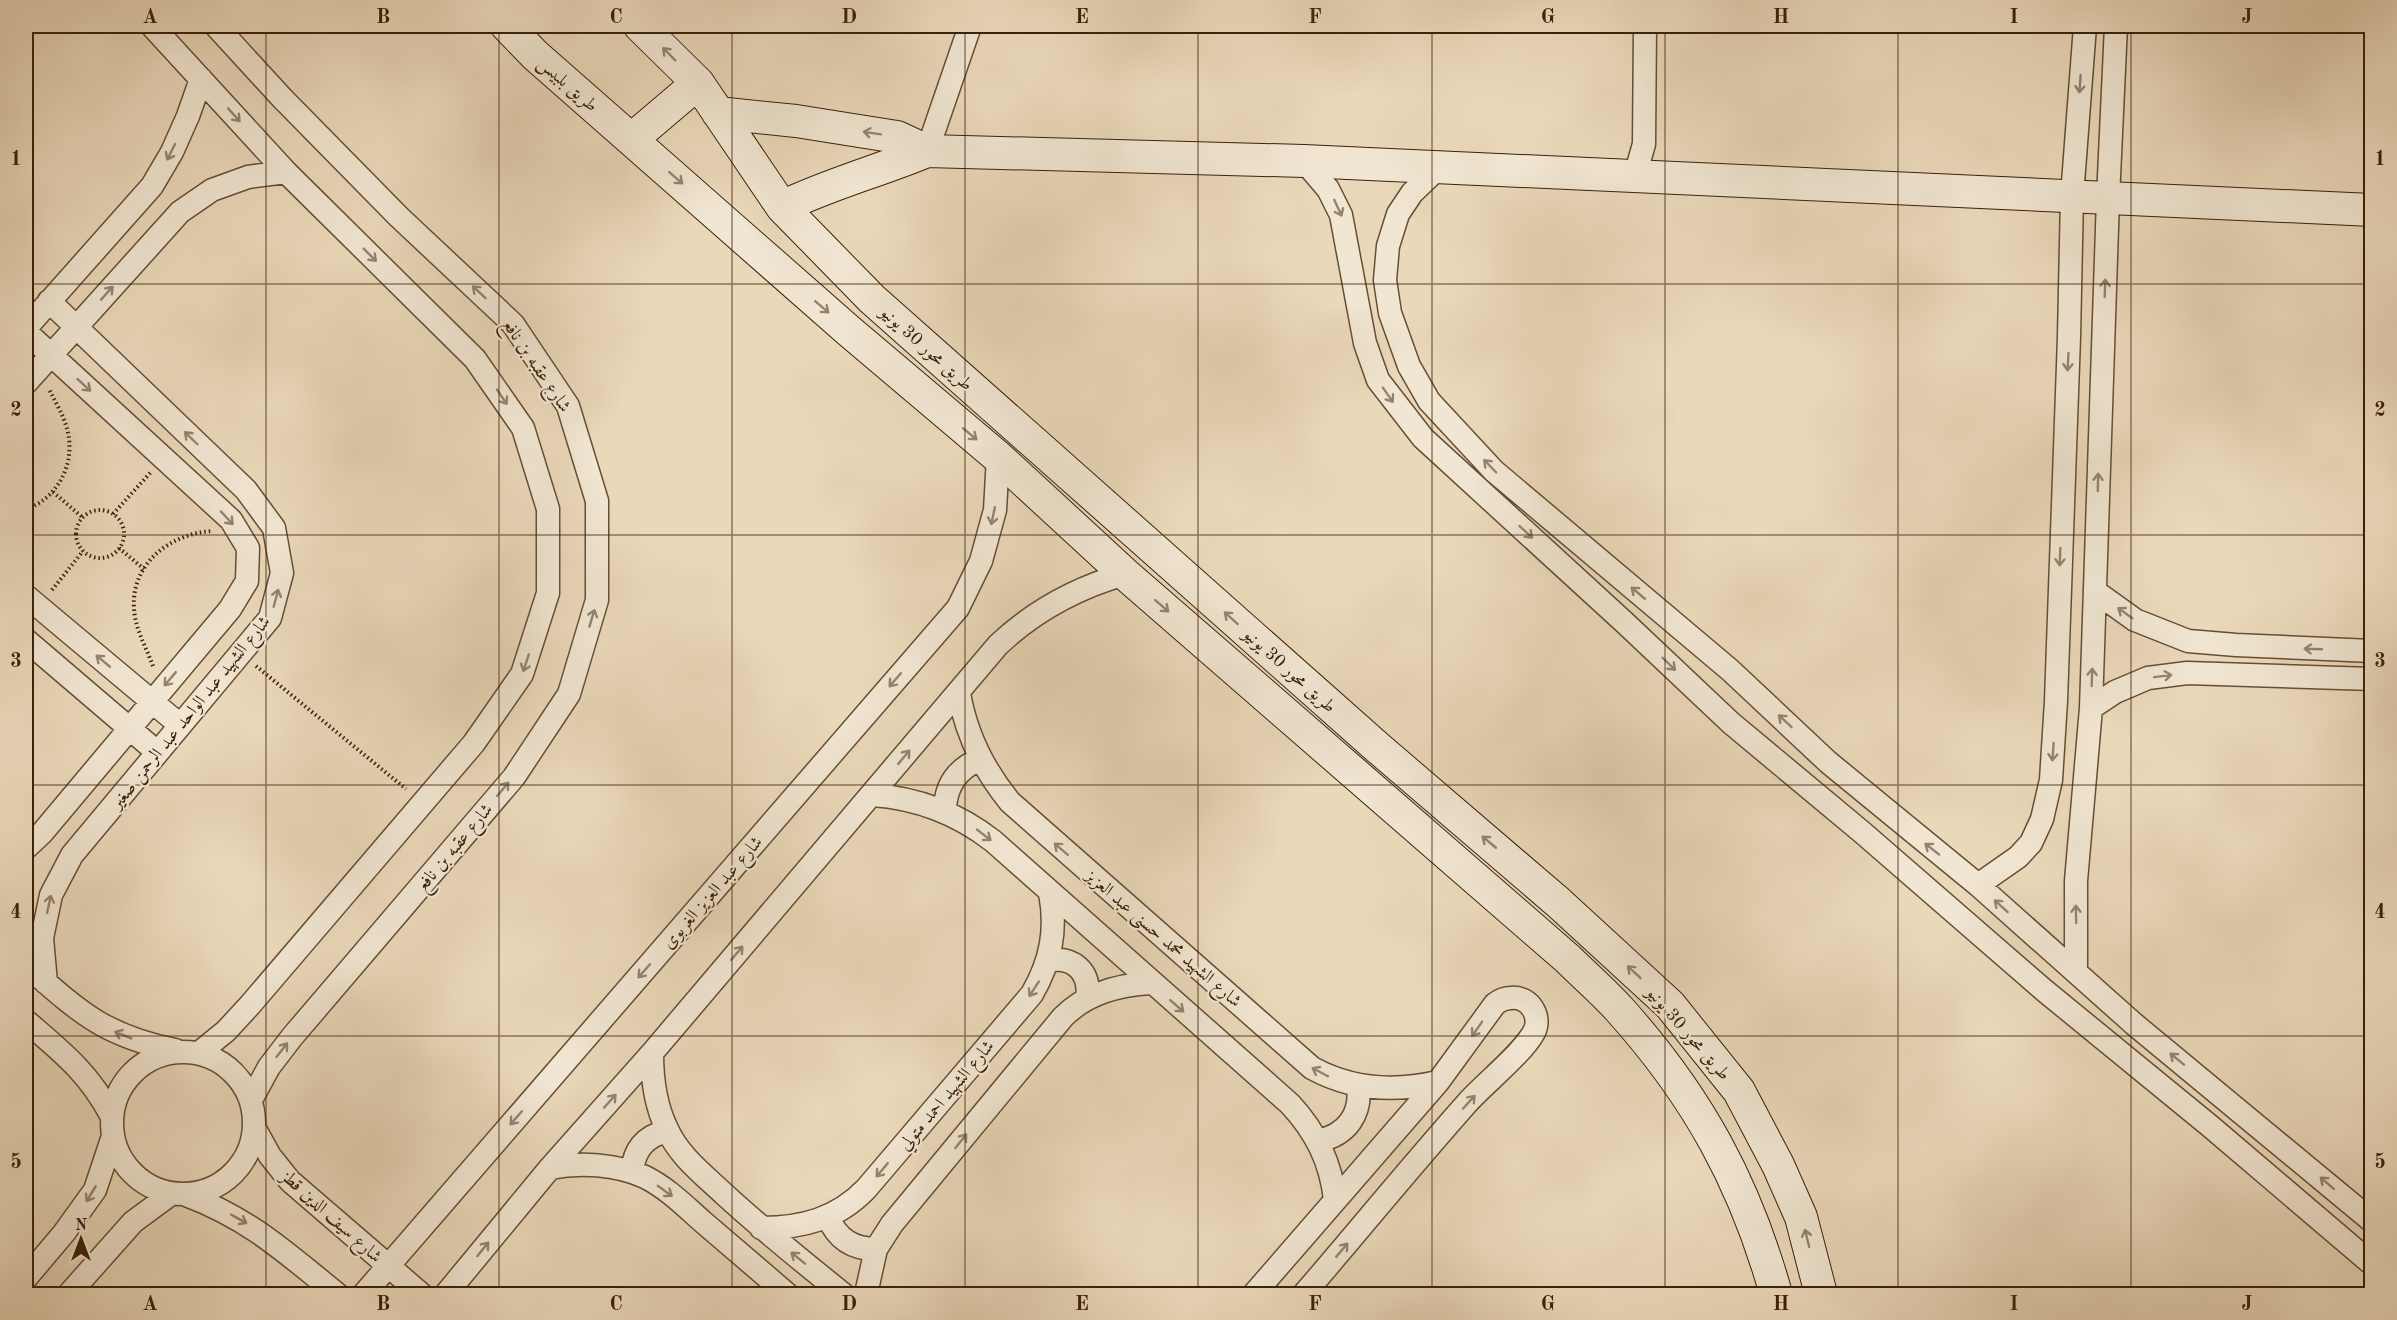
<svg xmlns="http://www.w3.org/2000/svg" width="2397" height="1320" font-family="'Old Standard TT',Amiri,serif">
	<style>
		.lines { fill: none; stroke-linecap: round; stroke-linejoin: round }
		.street-casing { stroke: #664e34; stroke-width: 25 }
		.secondary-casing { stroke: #3a2008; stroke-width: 34 }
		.path { stroke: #3a2008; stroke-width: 4; stroke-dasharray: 1.5 3; stroke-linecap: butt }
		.street { stroke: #f1e6d2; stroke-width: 22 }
		.secondary { stroke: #f1e6d2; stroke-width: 32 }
		.oneway { stroke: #96836d }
		.grid { fill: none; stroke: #3a2008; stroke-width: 1.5; stroke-opacity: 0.55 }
		.labels { text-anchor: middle; stroke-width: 4.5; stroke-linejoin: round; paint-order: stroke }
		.street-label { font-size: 18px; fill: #3a2008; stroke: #f1e6d2 }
		.neatline { fill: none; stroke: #3a2008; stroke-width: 2 }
		.grid-label { font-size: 20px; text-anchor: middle; font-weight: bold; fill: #3a2008 }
	</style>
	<rect width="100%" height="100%" fill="#ead8ba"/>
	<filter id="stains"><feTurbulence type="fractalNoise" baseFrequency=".00333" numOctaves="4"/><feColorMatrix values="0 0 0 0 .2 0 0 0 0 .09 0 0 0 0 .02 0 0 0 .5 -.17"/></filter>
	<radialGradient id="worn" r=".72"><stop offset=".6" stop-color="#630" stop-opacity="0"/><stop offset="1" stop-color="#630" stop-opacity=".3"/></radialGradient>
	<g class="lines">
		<g class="street-casing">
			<path id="street" d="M152,26l134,146 189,187 48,69 25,81v84l-26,81 -48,69 -224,262 -24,26 -27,22
				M216,26l66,72 117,119 114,107 55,82 29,95v99l-28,94 -55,83 -222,260 -23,30 -18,33
				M927,151l43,-125
				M1304,161l24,28 13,26 24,128 13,37 45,58 201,184 107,101 132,110 182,158 165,135 162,138
				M1439,167l-27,26 -14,21 -10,32 -3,34 5,33 19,53 20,35 65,70 236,199 98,92 150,123 156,139 238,197
				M1635,176l9,-32 1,-118
				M26,328l126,-142 20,-34 16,-36 13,-37
				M26,332l205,188 17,28 -1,33 -17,28 -188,224 -16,15
				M26,383l154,-171 32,-22 36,-13 38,-5
				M2096,592l39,28 53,21 48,4 136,6
				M26,596l154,129
				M26,640l131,112
				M959,693c7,41 24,76 51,109l302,266c40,22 83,24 126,14
				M2091,708l24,-16 33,-14 39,-5 185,6
				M872,795c46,3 85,18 121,46l297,263c26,28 41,58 45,96
				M945,811c0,-25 12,-42 35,-52
				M1978,885l40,-28 13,-14 11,-24 9,-39 5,-79 13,-364 3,-141 13,-170
				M1047,961c26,-6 44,11 40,37
				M26,965c52,46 78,71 149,85
				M2076,972v-91l15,-173 17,-510 8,-172
				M46,983l-4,-45 9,-43 21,-40 198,-237 12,-45 -8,-45 -28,-38 -197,-189
				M26,1021c36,31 62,51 85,94
				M112 1123a71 71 0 1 1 142 0a71 71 0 1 1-142 0Z
				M652,1053c0,27 3,52 15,76 12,27 36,45 57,65 38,35 79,68 119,100
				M255,1129l15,27 20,25 131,113
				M1318,1141c29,-6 44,-27 40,-56
				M550,1168c30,-6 66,-4 95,9 22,11 40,29 58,45 28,24 56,48 84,72
				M632,1172c2,-23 14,-36 35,-41
				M186,1195c64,24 99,57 151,99
				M828,1217c9,22 25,32 48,32
				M761,1228c41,0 76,-9 105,-39l166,-195c19,-33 25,-64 18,-101
				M26,1278l38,-45 31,-43 17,-51
				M69,1294l64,-72 38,-28
				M364,1294l594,-686 23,-47 14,-51 3,-53
				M446,1294l104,-126 102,-115 346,-408c37,-35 78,-57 127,-71
				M866,1294l10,-45 16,-25 171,-207c24,-24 55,-32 88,-34
				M1254,1294l184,-212 57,-78c5,-4 10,-6 16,-6 19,-2 31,19 23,34 -11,21 -49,51 -66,70 -56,63 -109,128 -164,192"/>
		</g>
		<g class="secondary-casing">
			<path id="secondary" d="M507,26l28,29 314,276 149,126 127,117 443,385c17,17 36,33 52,51 78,87 125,173 156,284
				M640,26l58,57 84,124 90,92 505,448 182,156 111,102 69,86 39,74 23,52 20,77
				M718,113l78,8 101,16 30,14 377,10 1068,49
				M632,139l66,-56
				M782,207c47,-23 97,-36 145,-56"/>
		</g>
		<path class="path" d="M53,492l29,25
			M26,509c31,-10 49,-44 42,-76 -3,-15 -12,-30 -19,-44
			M76 534a24 24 0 1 1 48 0a24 24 0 1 1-48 0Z
			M113,514l38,-42
			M119,548l25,21
			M52,590l31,-39
			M153,666c-7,-19 -18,-37 -19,-58 -3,-45 37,-75 79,-77
			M256,666l150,123"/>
		<use href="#street" class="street"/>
		<use href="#secondary" class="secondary"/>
	</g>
	<defs><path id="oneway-shaft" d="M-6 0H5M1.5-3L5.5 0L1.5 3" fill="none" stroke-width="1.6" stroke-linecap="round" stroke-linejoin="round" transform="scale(1.5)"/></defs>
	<g class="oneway">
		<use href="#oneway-shaft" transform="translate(669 54) rotate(-135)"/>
		<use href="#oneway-shaft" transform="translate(2080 84) rotate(94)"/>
		<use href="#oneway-shaft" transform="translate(234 115) rotate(48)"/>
		<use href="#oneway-shaft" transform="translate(872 133) rotate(-171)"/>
		<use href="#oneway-shaft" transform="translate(171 152) rotate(117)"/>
		<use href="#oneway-shaft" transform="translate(676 178) rotate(41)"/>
		<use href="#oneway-shaft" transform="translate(1338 208) rotate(65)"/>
		<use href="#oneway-shaft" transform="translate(370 255) rotate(45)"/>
		<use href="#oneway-shaft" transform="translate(2105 288) rotate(-88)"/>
		<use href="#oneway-shaft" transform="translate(479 292) rotate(-137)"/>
		<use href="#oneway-shaft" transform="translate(107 293) rotate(-48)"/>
		<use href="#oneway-shaft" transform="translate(822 307) rotate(41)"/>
		<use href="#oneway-shaft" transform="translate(2068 362) rotate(93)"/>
		<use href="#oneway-shaft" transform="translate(84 385) rotate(42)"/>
		<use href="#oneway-shaft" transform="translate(1388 395) rotate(55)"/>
		<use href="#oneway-shaft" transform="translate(502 397) rotate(56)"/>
		<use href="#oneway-shaft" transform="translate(970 434) rotate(40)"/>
		<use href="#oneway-shaft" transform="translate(191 438) rotate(-136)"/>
		<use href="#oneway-shaft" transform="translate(1490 466) rotate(-134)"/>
		<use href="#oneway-shaft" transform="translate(2098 482) rotate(-89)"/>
		<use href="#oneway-shaft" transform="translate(993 516) rotate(102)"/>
		<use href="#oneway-shaft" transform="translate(227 518) rotate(47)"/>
		<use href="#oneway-shaft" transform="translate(1526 532) rotate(42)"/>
		<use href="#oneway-shaft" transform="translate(2060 557) rotate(92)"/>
		<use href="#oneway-shaft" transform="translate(1638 593) rotate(-140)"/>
		<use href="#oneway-shaft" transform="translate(276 598) rotate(-75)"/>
		<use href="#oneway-shaft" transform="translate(1162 606) rotate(41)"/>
		<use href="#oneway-shaft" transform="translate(2125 613) rotate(-144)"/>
		<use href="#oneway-shaft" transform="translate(592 618) rotate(-73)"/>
		<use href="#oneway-shaft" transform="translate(1231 618) rotate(-138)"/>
		<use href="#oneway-shaft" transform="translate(2313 649) rotate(-178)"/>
		<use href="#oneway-shaft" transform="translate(103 661) rotate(-140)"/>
		<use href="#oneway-shaft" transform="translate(526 663) rotate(108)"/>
		<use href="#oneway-shaft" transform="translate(1669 664) rotate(44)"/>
		<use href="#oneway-shaft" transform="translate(2163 676) rotate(-7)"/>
		<use href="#oneway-shaft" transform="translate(2092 677) rotate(-88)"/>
		<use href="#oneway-shaft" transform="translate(170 679) rotate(130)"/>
		<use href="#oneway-shaft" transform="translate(895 680) rotate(131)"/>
		<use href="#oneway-shaft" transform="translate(1785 721) rotate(-137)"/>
		<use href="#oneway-shaft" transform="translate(2053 752) rotate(94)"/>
		<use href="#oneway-shaft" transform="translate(904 757) rotate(-50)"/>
		<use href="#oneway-shaft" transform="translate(503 789) rotate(-50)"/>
		<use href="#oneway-shaft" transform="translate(984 835) rotate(38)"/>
		<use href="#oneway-shaft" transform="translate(1489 842) rotate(-140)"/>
		<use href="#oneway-shaft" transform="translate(1061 849) rotate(-139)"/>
		<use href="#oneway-shaft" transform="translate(1932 849) rotate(-142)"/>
		<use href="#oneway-shaft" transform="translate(49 904) rotate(-78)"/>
		<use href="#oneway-shaft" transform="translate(2001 906) rotate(-138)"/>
		<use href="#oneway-shaft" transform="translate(2076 914) rotate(-91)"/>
		<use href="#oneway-shaft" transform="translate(737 953) rotate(-50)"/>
		<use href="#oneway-shaft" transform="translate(644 971) rotate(131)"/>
		<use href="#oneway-shaft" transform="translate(1634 972) rotate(-137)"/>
		<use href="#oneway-shaft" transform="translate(1034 989) rotate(123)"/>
		<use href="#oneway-shaft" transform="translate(1177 1006) rotate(41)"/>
		<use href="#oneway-shaft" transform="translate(1477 1029) rotate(125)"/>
		<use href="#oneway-shaft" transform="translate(123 1035) rotate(-158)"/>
		<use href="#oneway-shaft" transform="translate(282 1050) rotate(-52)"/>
		<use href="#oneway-shaft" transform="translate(2177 1059) rotate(-141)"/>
		<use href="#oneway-shaft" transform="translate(1320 1072) rotate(-152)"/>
		<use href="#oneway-shaft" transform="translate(610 1101) rotate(-48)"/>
		<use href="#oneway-shaft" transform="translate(1469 1102) rotate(-48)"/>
		<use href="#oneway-shaft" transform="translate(516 1118) rotate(131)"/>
		<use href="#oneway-shaft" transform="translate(961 1141) rotate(-51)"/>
		<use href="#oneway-shaft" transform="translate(882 1170) rotate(130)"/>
		<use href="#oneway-shaft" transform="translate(2327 1183) rotate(-139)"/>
		<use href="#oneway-shaft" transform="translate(665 1191) rotate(36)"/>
		<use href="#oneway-shaft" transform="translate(91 1194) rotate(121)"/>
		<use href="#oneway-shaft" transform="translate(239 1219) rotate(29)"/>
		<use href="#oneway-shaft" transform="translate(1807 1238) rotate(-104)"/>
		<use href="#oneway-shaft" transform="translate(483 1249) rotate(-51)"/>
		<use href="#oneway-shaft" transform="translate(1342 1250) rotate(-50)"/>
		<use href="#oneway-shaft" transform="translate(798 1258) rotate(-141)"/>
	</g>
	<path class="grid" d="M266,26v1268M499,26v1268M732,26v1268M965,26v1268M1198,26v1268M1432,26v1268M1665,26v1268M1898,26v1268M2131,26v1268M26,284h2346M26,535h2346M26,785h2346M26,1036h2346"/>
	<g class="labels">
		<g class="street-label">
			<text transform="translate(568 84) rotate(41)" y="6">طريق بلبيس</text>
			<text transform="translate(927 348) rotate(42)" y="6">طريق محور 30 يونيو</text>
			<text transform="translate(537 365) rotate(56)" y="6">شارع عقبه بن نافع</text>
			<text transform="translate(1290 670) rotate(42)" y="6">طريق محور 30 يونيو</text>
			<text transform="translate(190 712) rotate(-51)" y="6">شارع الشهيد عبد الواحد عبد الرحمن صغير</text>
			<text transform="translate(454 847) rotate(-50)" y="6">شارع عقبه بن نافع</text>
			<text transform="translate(712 892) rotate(-49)" y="6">شارع عبد العزيز الغربوى</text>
			<text transform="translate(1164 938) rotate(41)" y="6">شارع الشهيد محمد حسنى عبد العزيز</text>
			<text transform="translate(1689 1033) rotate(49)" y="6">طريق محور 30 يونيو</text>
			<text transform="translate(946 1095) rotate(-50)" y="6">شارع الشهيد احمد متولي</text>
			<text transform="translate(332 1216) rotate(42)" y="6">شارع سيف الدين قطز</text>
		</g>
	</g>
	<rect width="2397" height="1320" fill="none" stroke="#ead8ba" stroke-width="66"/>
	<g transform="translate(81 1239)" stroke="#f1e6d2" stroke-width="4.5" paint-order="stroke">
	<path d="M0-4.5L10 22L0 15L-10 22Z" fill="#3a2008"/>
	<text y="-9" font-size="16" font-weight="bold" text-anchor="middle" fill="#3a2008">N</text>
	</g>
	<rect x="33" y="33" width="2331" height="1254" class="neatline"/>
	<g class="grid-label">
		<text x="150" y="23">A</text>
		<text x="383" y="23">B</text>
		<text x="616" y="23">C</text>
		<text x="849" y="23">D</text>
		<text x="1082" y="23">E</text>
		<text x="1315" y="23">F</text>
		<text x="1548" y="23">G</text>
		<text x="1781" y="23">H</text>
		<text x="2014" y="23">I</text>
		<text x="2247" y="23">J</text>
		<text x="16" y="165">1</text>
		<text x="2380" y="165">1</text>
		<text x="16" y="416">2</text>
		<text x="2380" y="416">2</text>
		<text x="16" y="667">3</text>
		<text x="2380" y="667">3</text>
		<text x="16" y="918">4</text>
		<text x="2380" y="918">4</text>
		<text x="16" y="1168">5</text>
		<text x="2380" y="1168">5</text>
		<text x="150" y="1310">A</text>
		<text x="383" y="1310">B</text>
		<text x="616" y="1310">C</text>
		<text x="849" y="1310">D</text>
		<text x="1082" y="1310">E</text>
		<text x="1315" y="1310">F</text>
		<text x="1548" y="1310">G</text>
		<text x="1781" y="1310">H</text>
		<text x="2014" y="1310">I</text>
		<text x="2247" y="1310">J</text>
	</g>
	<rect width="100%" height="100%" filter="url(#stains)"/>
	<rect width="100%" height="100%" fill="url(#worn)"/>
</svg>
